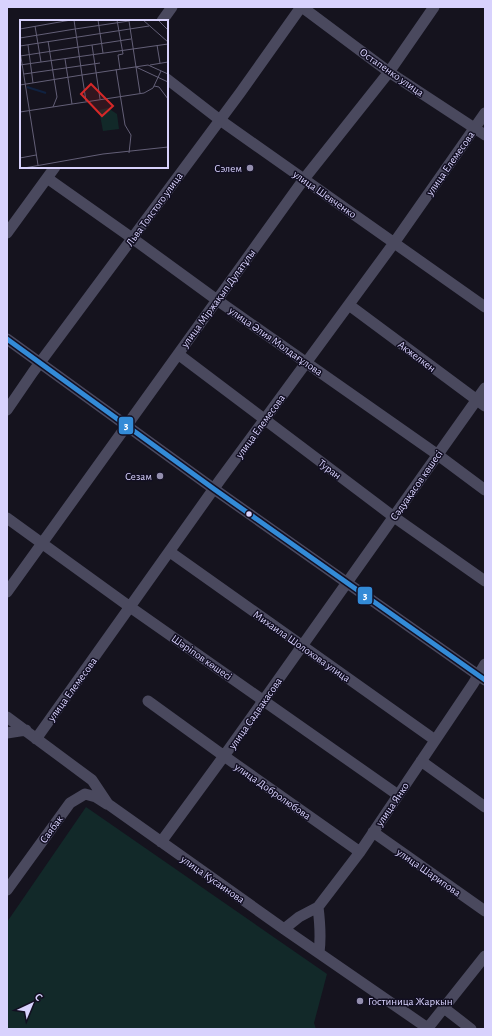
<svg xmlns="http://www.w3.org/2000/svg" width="492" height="1036" font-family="'Alegreya Sans',sans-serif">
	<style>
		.green { fill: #122929 }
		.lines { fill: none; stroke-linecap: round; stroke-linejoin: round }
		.minor { stroke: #4a495e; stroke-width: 11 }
		.bus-1-casing { stroke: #120f22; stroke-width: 8 }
		.bus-1 { stroke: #338bd7; stroke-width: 5 }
		.poi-dot { fill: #948faf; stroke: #120f22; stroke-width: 1.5 }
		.bus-dot { fill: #d8d2fd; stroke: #120f22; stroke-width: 1.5 }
		.labels { text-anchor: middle; stroke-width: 3; stroke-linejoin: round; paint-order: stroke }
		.street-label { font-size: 11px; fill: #d8d2fd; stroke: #120f22 }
		.poi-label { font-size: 11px; fill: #d8d2fd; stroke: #120f22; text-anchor: end }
		.inset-river { fill: none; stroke: #102241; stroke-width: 2 }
		.inset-road { fill: none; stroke: #635f77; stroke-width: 1 }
		.view { fill: #d62828; fill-opacity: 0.15; stroke: #d62828; stroke-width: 2 }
		.inset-edge { fill: none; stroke: #d8d2fd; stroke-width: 2 }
		.line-badge { stroke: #120f22; stroke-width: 1.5 }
		.badge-label { font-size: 11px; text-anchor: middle; font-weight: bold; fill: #fff }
	</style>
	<rect width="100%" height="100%" fill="#15131e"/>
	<path class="green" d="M86,807l241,167 -13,49 2,6h-309v-107z"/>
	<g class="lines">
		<path class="minor" d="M302,7l87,65 96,63
			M162,21l10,-14
			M167,79l53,41 265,187
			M47,178l85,60 85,62 221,155 47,35
			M7,233l48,-66
			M349,305l136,101
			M7,339l207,150 271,191
			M178,354l216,163 91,64
			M7,410l26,-38 207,-279 61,-86
			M7,518l123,89 268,188
			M170,552l265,188
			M7,592l297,-413 85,-107 45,-65
			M148,701l76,55 136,96
			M7,717l85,63 16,24 176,125 145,100
			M7,733l19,-3
			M36,739l184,-259 174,-237 91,-130
			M421,761l64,46
			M373,832l112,79
			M161,842l63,-86 261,-368
			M7,890l63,-87 15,-9 11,3 11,7
			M318,907c2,16 3,31 1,46
			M284,929l15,-12 19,-10 42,-55 113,-168 12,-20
			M444,1008l27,21
			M427,1029l58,-73"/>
		<g class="bus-1-casing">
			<path id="bus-1" d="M7,339l207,150 271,191"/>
		</g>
		<use href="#bus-1" class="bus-1"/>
	</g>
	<g class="poi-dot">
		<circle cx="250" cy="168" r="4"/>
		<circle cx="160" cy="476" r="4"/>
		<circle cx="360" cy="1001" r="4"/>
	</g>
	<circle class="bus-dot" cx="249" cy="514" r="3.5"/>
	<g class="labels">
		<g class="street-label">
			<text transform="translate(392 72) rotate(35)" y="4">Остапенко улица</text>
			<text transform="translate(450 163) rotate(-55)" y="4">улица Елемесова</text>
			<text transform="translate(325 194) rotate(35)" y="4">улица Шевченко</text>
			<text transform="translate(154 209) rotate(-54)" y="4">Льва Толстого улица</text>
			<text transform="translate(218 298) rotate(-54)" y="4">улица Міржақып Дулатұлы</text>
			<text transform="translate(276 341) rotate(35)" y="4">улица Әлия Молдағұлова</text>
			<text transform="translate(417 356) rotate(37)" y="4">Акжелкен</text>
			<text transform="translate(260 426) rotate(-54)" y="4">улица Елемесова</text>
			<text transform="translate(330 469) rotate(37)" y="4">Туран</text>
			<text transform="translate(416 485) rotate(-55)" y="4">Сәдуақасов көшесі</text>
			<text transform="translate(302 646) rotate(35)" y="4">Михаила Шолохова улица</text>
			<text transform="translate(202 657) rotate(35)" y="4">Шәріпов көшесі</text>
			<text transform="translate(72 689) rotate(-54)" y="4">улица Елемесова</text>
			<text transform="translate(255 713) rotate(-55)" y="4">улица Садвакасова</text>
			<text transform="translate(273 791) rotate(35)" y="4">улица Добролюбова</text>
			<text transform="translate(392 804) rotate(-56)" y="4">улица Янко</text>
			<text transform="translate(51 829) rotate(-54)" y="4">Саябак</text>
			<text transform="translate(429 872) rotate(35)" y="4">улица Шарипова</text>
			<text transform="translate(213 879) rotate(35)" y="4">улица Кусаинова</text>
		</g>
		<g class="poi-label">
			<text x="242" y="172">Сэлем</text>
			<text x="152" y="480">Сезам</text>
			<text x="368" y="1005" text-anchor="start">Гостиница Жаркын</text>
		</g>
	</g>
	<g transform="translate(20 20)">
		<rect width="148" height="148" fill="#15131e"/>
		<path d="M88,88l9,6 2,15 -16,2 -4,-21z" fill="#122929"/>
		<path class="inset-river" d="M7,67l19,6"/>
		<path class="inset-road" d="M54,0l8,55 66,-10 20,9M78,0l5,33M97,0l6,34 -5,1 2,14M123,0l25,22M138,0l10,10M15,6l6,36M0,9l51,-9M55,9l54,-8 7,46M0,18l55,-9M28,21l9,56 -4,10M8,25l5,38M72,25l8,54M137,25l3,18M0,26l129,-20M0,31l18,114M0,36l111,-17M45,39l7,45M0,45l148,-21M130,45l18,-3M116,47l32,15M116,47l4,26M96,49l9,56 6,10 -2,18M4,54l76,-11M62,55l4,26M0,65l62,-10M134,66l5,1 9,12M0,92l124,-19 9,-5 8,-17M0,138l16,-3M4,148l79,-14 65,-7"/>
		<path class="view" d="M71,64l22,22 -11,10 -21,-22z"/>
		<rect width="148" height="148" class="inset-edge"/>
	</g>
	<g class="line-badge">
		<rect x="118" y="416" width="16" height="19" rx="4" fill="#338bd7"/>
		<rect x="357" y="586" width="16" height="19" rx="4" fill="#338bd7"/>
	</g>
	<g class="badge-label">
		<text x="126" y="429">3</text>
		<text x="365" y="599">3</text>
	</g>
	<rect width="492" height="1036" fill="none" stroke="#d8d2fd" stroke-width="16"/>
	<g transform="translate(32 1004) rotate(44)" stroke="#120f22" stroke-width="3" paint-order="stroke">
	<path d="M0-3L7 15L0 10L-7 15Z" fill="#d8d2fd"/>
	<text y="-6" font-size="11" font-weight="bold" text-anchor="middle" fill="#d8d2fd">С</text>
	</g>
</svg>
